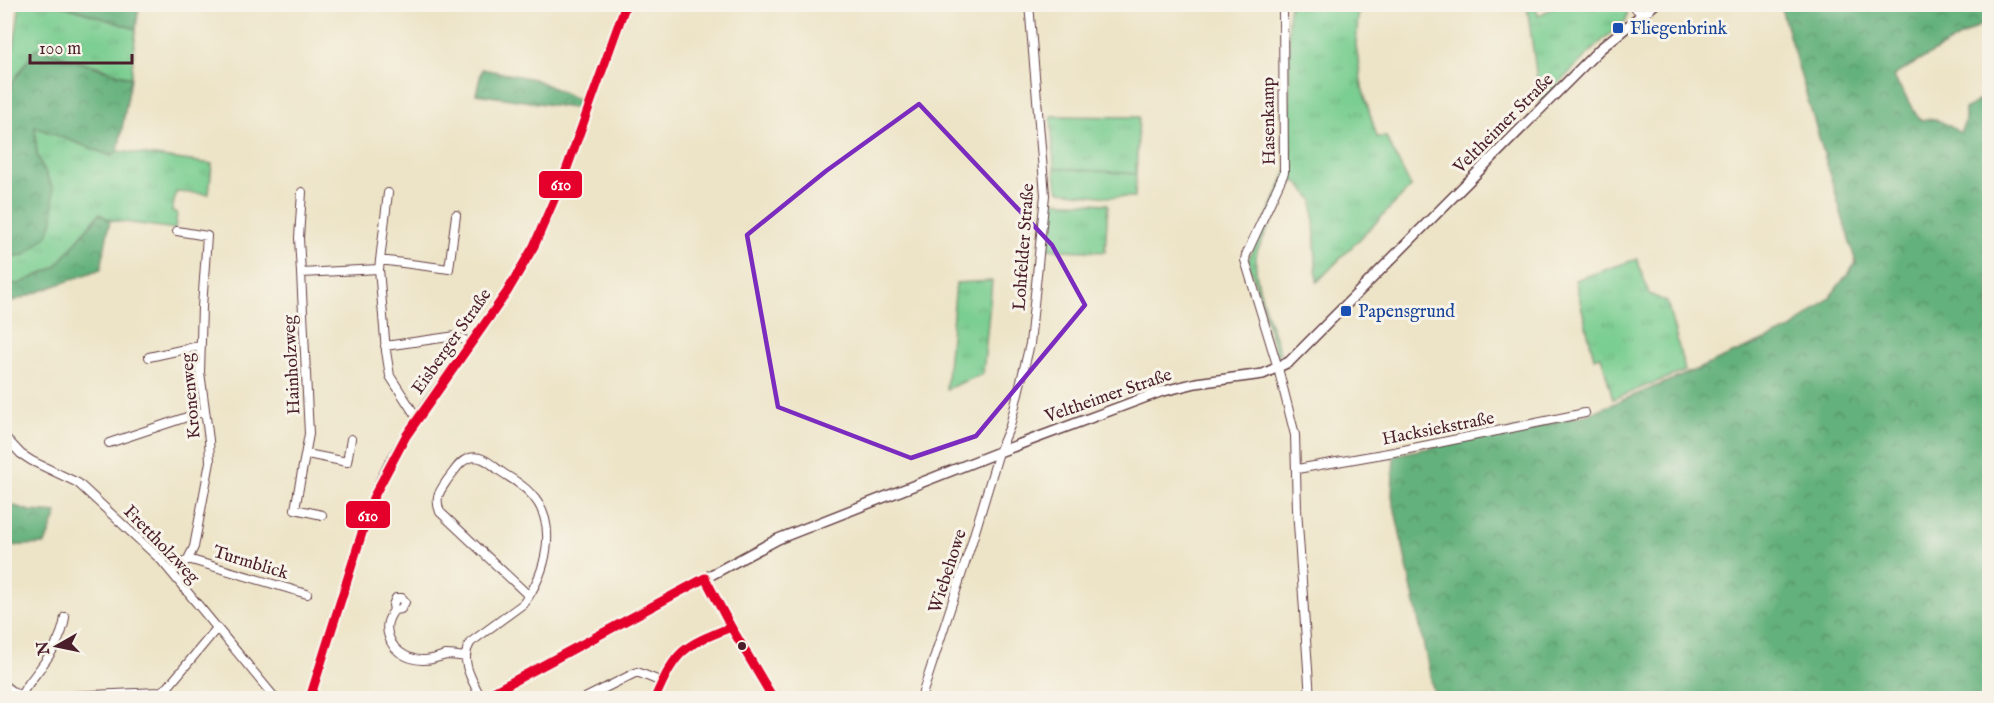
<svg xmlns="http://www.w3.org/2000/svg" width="1994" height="703" font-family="'IM FELL English',serif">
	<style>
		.grass { fill: url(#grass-tufts); stroke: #62765e; stroke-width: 1.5 }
		.forest { fill: url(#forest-crowns); stroke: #566853; stroke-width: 1.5 }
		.pitch { fill: #7ace91; stroke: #62765e; stroke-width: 1.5 }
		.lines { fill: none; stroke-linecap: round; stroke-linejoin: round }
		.minor-casing { stroke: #623d42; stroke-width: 10 }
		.major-casing { stroke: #623d42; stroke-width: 12 }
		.minor { stroke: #fff; stroke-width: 8 }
		.major { stroke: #fff; stroke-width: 9 }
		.bus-1-casing { stroke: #f7f3e8; stroke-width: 14 }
		.bus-1 { stroke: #e4002b; stroke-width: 9 }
		.marked { fill: none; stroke: #7b2cbf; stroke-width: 4.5; stroke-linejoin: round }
		.transit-dot { fill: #1a4fb4; stroke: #f7f3e8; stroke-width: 2 }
		.bus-dot { fill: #4a1f2b; stroke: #f7f3e8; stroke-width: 2 }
		.labels { text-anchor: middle; stroke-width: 6; stroke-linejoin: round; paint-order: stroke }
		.transit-label { font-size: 18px; fill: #164399; stroke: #f7f3e8; text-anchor: start }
		.street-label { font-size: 18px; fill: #4a1f2b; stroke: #f7f3e8 }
		.line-badge { stroke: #f7f3e8; stroke-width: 2 }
		.badge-label { font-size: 16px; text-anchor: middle; font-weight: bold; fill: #fff }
	</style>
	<defs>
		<pattern id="grass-tufts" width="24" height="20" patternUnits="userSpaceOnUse" patternTransform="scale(1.5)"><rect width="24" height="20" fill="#7ace91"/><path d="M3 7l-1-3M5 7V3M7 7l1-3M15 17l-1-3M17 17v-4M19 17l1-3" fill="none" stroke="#6bb07d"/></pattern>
		<pattern id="forest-crowns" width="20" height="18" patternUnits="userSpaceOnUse" patternTransform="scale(1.5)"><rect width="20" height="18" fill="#63b17b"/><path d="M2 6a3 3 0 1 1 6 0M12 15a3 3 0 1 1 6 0" fill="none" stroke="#548f65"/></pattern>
	</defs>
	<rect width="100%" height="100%" fill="#f7f3e8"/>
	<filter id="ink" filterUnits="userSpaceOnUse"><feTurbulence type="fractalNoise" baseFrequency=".0167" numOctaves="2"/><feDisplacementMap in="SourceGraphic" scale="12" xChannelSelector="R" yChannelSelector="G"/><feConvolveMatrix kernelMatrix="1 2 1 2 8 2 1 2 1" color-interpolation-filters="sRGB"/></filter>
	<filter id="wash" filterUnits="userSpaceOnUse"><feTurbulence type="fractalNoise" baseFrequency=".008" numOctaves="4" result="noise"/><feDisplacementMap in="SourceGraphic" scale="24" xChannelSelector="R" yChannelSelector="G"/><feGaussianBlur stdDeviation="1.35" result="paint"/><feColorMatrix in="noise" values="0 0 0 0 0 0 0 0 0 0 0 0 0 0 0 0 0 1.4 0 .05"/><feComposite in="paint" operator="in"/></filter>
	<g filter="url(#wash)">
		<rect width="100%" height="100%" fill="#ede4c7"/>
		<path class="grass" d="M1559,4l66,1 3,4 -2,11 -29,25 -57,57 -13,-97h9l2,11z
			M20,5h41l75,24 -5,49 -37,-13 -88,24 -1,4v-24l4,-8 5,-15z
			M1290,5h69l-3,40 6,42 15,50h9l25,50 -94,95 -4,-82 -17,-19 -6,3 -33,67c-7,27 15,75 23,102l-3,3 -29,-96 39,-89h4l-3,-152z
			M1051,116l88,1 -3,57 -82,-6z
			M35,127l76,29 7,-5 94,13 -3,30 -33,-2 -4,19 5,2 -2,16 -65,-9 -11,-6 -43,53 -39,18 -12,-5 -1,-23 21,-2 28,-66 -16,-34z
			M1048,201l60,3 -3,48 -62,-3z
			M1637,259l12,35 18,8 18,69 -72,28 -12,-43 -7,2 -19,-78z
			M992,281l-9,93 -37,15 10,-106z"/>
		<path class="forest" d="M61,5h78l-3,24z
			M1780,5h209v15l-96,56 27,44c17,-3 26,3 40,13l5,-11v-13l16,-10 8,-1v600h-554l-43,-202 2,-41 192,-40 100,-41 107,-46 36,-30 27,-35z
			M36,48l95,30 -13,73 -7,5 -76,-29 2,28 16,34v31l-6,16 -22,19 -20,2v-164z
			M482,69l52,10 45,21 2,9 -105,-15z
			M99,214l11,6 -9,49 -96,35v-24l12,5 39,-18z
			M5,503l25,8 27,2 -12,31 -40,2z"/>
		<path class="pitch" d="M1054,168l82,6 -1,23h-27l-48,-6 -3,-4z"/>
	</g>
	<g filter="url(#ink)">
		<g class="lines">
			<g class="minor-casing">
				<path id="minor" d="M1283,4l1,169 -38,82 -1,5 33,108 17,67 2,74 13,189
					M1632,4l10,11
					M302,192l-3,46 2,35 78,-4
					M388,193l-9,76 7,82 4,25 27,42
					M380,260l69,9 7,-54
					M301,273l8,161 -14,75 27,6
					M385,346l71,-10 15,7
					M149,357l50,-11
					M4,436l17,18 11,7 46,22 83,77 114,138
					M109,443l96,-32
					M307,454l40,8 4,-23
					M1297,469l97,-17 191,-39
					M188,559l119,35
					M172,573l16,-14 6,-12 16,-85 -1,-22 -9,-68 2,-65 5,-71 -30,-5
					M705,578l26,49 42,71
					M394,610l-1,-5 3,-7h6l3,4 -4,7 -7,1c-6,9 -9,16 -5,27 5,17 25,26 43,22 5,-1 9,-3 14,-4 6,0 13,1 19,2
					M4,685l10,8 8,2
					M22,698l2,-8c16,-23 38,-45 41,-73
					M62,698l8,-2 89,-4 9,-5 49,-59
					M481,698c-8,-17 -23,-38 -10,-56l52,-38c23,-30 37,-81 7,-111 -8,-9 -20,-15 -30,-22 -9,-7 -20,-18 -33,-12 -8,3 -13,13 -19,20 -8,12 -14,18 -8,33l89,84
					M585,698l52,-26 25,10
					M655,698c5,-11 10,-23 16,-34 12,-21 39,-28 60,-37
					M921,698l50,-153 28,-93 11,-26 20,-82 15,-149 -16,-191"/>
			</g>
			<g class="major-casing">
				<path id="major" d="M310,698l63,-200c37,-87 106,-154 152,-236 24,-42 40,-89 56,-134 15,-41 31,-82 45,-124
					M482,698l296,-159 221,-87 161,-60 36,-9 67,-9 26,-12 311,-313 55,-45"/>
			</g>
			<use href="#minor" class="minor"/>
			<use href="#major" class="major"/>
			<g class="bus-1-casing">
				<path id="bus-1" d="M705,578l26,49 42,71
					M310,698l63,-200 33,-62 101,-144 27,-46 29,-67 63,-175
					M482,698l223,-120
					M655,698c22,-49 27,-51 76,-71"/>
			</g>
			<use href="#bus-1" class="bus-1"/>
		</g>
	</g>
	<path class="marked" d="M919,104l133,141 33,60 -109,131 -65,22 -133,-51 -31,-172 79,-64z"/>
	<g class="transit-dot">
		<rect x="1612" y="22" width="12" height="12" rx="3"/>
		<rect x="1340" y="305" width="12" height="12" rx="3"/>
	</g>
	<circle class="bus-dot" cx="742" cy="646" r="5"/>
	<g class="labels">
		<g class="transit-label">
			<text x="1630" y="34">Fliegenbrink</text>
			<text x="1358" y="317">Papensgrund</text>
		</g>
		<g class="street-label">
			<text transform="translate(1268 121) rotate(-91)" y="6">Hasenkamp</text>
			<text transform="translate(1503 123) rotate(-45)" y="6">Veltheimer Straße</text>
			<text transform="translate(1023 247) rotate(-86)" y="6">Lohfelder Straße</text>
			<text transform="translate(451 341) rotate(-55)" y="6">Eisberger Straße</text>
			<text transform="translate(291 365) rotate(-93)" y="6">Hainholzweg</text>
			<text transform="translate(1108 395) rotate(-19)" y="6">Veltheimer Straße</text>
			<text transform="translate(190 396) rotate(-95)" y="6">Kronenweg</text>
			<text transform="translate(1438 428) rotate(-11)" y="6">Hacksiekstraße</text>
			<text transform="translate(162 544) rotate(46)" y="6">Frettholzweg</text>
			<text transform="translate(251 562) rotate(17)" y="6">Turmblick</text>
			<text transform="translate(947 571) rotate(-72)" y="6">Wiebehowe</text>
		</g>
	</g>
	<g class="line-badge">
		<rect x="538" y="170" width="45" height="29" rx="6" fill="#e4002b"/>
		<rect x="345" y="500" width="46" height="29" rx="6" fill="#e4002b"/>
	</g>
	<g class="badge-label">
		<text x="561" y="190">610</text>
		<text x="368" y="521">610</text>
	</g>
	<rect width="1994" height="703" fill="none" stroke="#f7f3e8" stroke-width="24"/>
	<g transform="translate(57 646) rotate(261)" stroke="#f7f3e8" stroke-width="4.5" paint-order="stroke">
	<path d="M0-4.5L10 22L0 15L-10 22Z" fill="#4a1f2b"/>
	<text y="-9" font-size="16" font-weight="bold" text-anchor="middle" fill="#4a1f2b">N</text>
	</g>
	<path d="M30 54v9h102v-9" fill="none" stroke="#4a1f2b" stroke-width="3"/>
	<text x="39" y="54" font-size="18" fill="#4a1f2b" stroke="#f7f3e8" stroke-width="4.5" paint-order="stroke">100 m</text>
</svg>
